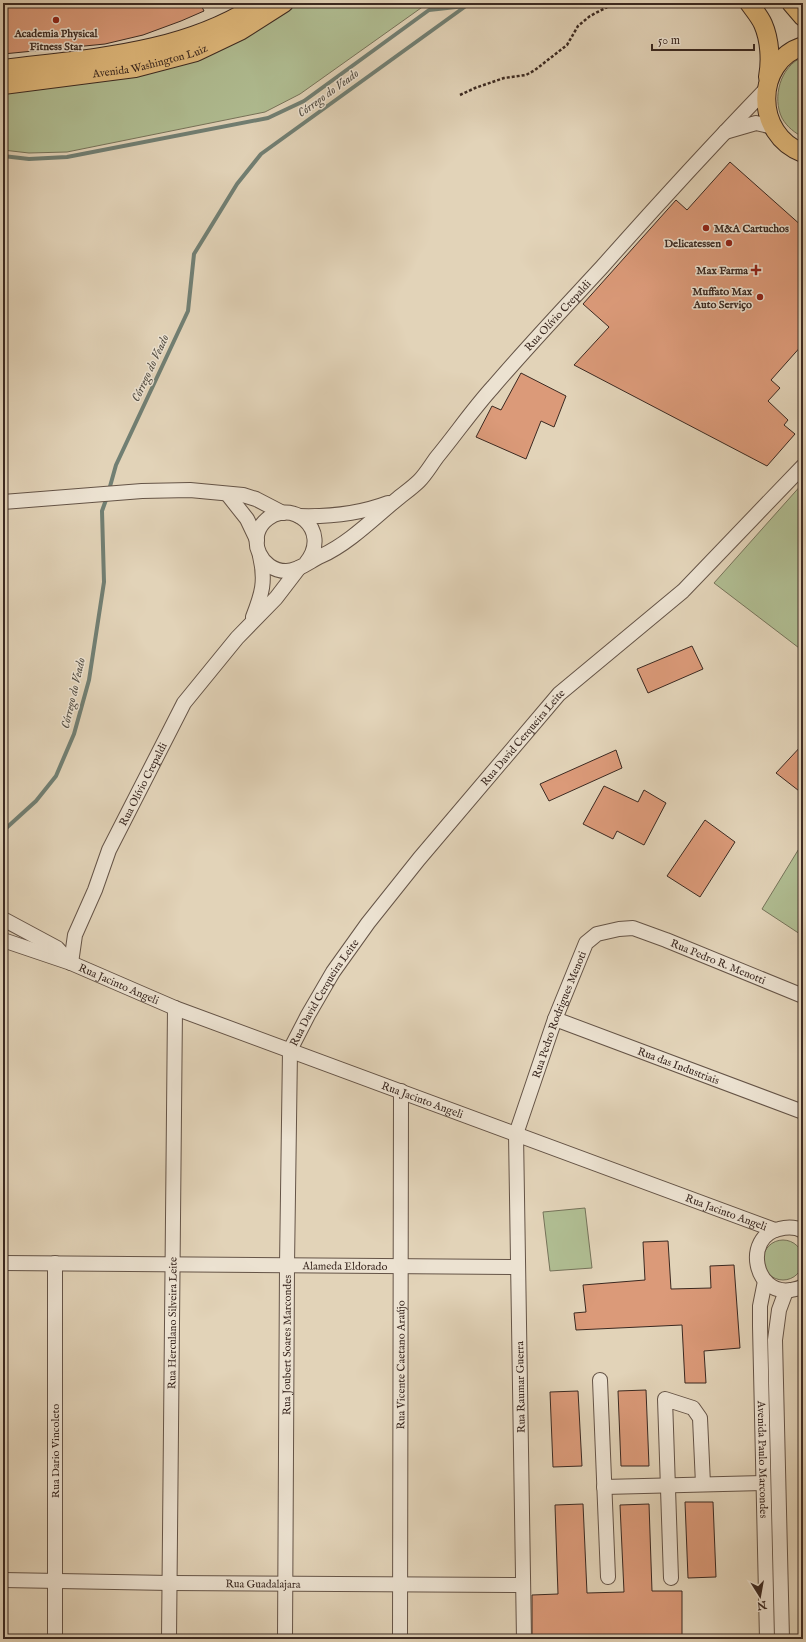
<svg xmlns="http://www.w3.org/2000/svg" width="806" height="1642" font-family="'IM FELL English',serif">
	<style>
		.green { fill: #b0bd92; stroke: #76735a }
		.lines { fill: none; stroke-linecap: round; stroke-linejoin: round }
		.stream { stroke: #717f73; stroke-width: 4 }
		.building { fill: #db9a79; stroke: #3b2921 }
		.minor-casing { stroke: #655447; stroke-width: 16 }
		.major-casing { stroke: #3b2921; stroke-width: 20 }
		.path { stroke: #3b2921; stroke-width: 2.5; stroke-dasharray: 3 2; stroke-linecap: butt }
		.minor { stroke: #ece2d1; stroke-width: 14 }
		.major { stroke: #e1ba7c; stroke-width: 18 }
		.poi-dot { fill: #8f2418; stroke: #ece2d1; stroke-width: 1.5 }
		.labels { text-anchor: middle; stroke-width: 3; stroke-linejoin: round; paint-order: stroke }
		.poi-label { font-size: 11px; font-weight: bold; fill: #3b2921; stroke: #ece2d1; text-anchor: end }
		.street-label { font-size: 11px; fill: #3b2921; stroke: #ece2d1 }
		.water-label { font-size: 12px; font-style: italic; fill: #524d43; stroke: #ece2d1 }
	</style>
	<rect width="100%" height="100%" fill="#e2d3b8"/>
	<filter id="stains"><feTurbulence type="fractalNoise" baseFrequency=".005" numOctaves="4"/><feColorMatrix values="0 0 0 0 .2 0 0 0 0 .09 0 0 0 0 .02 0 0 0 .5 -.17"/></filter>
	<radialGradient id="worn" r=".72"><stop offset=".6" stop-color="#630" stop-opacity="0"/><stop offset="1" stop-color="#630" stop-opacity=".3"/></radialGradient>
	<path class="green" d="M295,3h136h-3l-128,91 -35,18 -198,40 -38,1 -26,-3v-58l246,-57z
		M803,57v80c-8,-4 -16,-10 -21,-19 -10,-20 -2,-52 21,-61z
		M803,483v168l-89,-68z
		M800,847l3,2v87l-41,-27z
		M585,1208l7,60 -42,3 -7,-59z
		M763 1260a20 20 0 1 1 40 0a20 20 0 1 1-40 0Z"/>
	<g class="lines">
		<path class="stream" d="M3,156l26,3 38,-2 201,-39 36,-17 125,-91 36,-4
			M109,490l7,-25 72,-154 6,-57 43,-70 24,-30 209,-151
			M3,831l33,-30 20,-25 18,-42 15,-54 15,-98 -2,-71 5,-14"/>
	</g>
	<path class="building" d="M3,3h197l4,8 -23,10 -38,14 -38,9 -102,10z
		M730,162l73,65v117l-32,36 9,8 -12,13 20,19 -4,5 11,9 -28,32 -193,-101 35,-38 -26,-23 93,-104 11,10z
		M521,373l45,23 -12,31 -13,-6 -15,38 -50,-22 16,-31 9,4z
		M692,646l11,23 -55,24 -11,-24z
		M803,744v50l-27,-21z
		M616,750l6,18 -73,33 -9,-17z
		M604,786l34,16 6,-12 22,13 -22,42 -27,-14 -4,8 -30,-15z
		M705,820l30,22 -35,55 -33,-21z
		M668,1241l3,48 40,-1 -1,-22 24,-1 6,83 -36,3 2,32h-21l-3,-58 -106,5 -2,-17 12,-1 -3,-27 62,-5 -2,-38z
		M646,1390l3,76h-28l-3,-75z
		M578,1391l4,75 -29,1 -3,-75z
		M685,1502h28l3,75 -28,1z
		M583,1504l4,89 37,-1 -4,-87 29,-1 3,87h30v48h-150v-44l26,-1 -3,-89z"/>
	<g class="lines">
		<g class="minor-casing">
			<g id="minor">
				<path d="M725,132l31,-9 17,4"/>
				<path d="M228,495l19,24 10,21"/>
				<path d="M3,502l139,-11 48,-1 53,5 13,4 27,14"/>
				<path d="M299,516c32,1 60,-2 89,-13"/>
				<path id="s1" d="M306,563c27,-33 -16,-68 -42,-41 -17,18 -3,49 22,49 12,0 24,-10 35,-15 27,-12 52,-37 75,-56 7,-6 16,-12 23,-19 7,-7 12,-16 18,-24 19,-23 36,-48 56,-70 35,-41 72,-80 109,-120 54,-61 109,-121 165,-179"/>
				<path d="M253,617c9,-23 13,-36 7,-61"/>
				<path d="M3,919l54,29 14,15"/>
				<path id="s2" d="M3,940l68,23 104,45 600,222"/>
				<path id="s3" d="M71,963l4,-28 20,-45 14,-40 75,-147 53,-65 39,-40 23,-30"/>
				<path id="s4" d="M555,1019l248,93"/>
				<path d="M803,1231c-7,-4 -16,-4 -24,-2 -36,8 -25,67 12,61 4,-1 8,-1 12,-4"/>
				<path id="s5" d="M3,1263l515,4"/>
				<path id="s6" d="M765,1281l-5,25v20l7,313"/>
				<path d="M600,1380l8,197"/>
				<path d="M604,1487l159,-4"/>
				<path d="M671,1578l-6,-179 28,9 7,10 3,66"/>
				<path id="s7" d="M3,1580l167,3 353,2"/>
				<path d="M55,1639v-376"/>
				<path id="s8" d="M169,1639l6,-631"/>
				<path id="s9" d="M285,1639l2,-374 3,-215 18,-35 25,-43 35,-49 51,-64 140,-165 124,-103 120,-125"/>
				<path id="s10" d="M400,1639l1,-548"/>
				<path id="s11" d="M524,1639l-8,-505 39,-115 31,-76 11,-9 22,-5 14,-1 33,12 137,56"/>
				<path d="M782,1639l-7,-299 4,-30 7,-19"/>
			</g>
		</g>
		<g class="major-casing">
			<g id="major">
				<path d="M749,3c5,7 11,14 14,21 7,16 8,37 5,53"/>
				<path d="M791,3l12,14"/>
				<path d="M803,46c-49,16 -49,89 0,107"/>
				<path d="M3,69c87,-11 181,-15 257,-66"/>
				<path id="s12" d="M3,85l132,-17 61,-16 44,-21 44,-28"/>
			</g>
		</g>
		<path class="path" d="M460,95l15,-7 29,-10 22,-3 9,-5 32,-25 11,-19 12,-10 25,-13"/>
		<use href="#minor" class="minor"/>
		<use href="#major" class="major"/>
	</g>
	<g class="poi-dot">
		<circle cx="56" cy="20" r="4"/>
		<circle cx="706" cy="228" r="4"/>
		<circle cx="729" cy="243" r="4"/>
		<path d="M754 264h4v4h4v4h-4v4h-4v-4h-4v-4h4z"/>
		<circle cx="760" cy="297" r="4"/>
	</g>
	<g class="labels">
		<g class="poi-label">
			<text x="56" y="37" text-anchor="middle">Academia Physical<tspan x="56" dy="13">Fitness Star</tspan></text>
			<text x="714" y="232" text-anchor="start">M&amp;A Cartuchos</text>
			<text x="721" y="247">Delicatessen</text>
			<text x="748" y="274">Max Farma</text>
			<text x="752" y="295">Muffato Max<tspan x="752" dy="13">Auto Serviço</tspan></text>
		</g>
		<g class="street-label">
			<text dy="4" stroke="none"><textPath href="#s12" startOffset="149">Avenida Washington Luiz</textPath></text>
			<text dy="4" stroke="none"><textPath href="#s1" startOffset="539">Rua Olívio Crepaldi</textPath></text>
			<text dy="4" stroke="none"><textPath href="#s9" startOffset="980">Rua David Cerqueira Leite</textPath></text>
			<text dy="4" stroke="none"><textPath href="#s3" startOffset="194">Rua Olívio Crepaldi</textPath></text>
			<text dy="4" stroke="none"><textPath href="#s11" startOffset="851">Rua Pedro R. Menotti</textPath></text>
			<text dy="4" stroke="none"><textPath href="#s2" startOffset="124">Rua Jacinto Angeli</textPath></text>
			<text dy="4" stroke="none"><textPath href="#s9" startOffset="656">Rua David Cerqueira Leite</textPath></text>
			<text dy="4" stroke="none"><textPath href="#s11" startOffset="632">Rua Pedro Rodrigues Menoti</textPath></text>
			<text dy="4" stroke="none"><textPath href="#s4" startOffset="132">Rua das Industriais</textPath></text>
			<text dy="4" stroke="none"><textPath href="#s2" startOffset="449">Rua Jacinto Angeli</textPath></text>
			<text dy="4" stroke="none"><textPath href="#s2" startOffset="773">Rua Jacinto Angeli</textPath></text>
			<text dy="4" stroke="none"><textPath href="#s5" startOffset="342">Alameda Eldorado</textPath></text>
			<text dy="4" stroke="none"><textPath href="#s8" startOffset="316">Rua Herculano Silveira Leite</textPath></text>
			<text dy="4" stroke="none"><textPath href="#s9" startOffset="294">Rua Joubert Soares Marcondes</textPath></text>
			<text dy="4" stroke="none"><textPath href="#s10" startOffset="274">Rua Vicente Caetano Araújo</textPath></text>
			<text transform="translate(520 1387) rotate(-91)" y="4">Rua Raumar Guerra</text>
			<text transform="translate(55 1451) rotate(-90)" y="4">Rua Dario Vincoleto</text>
			<text dy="4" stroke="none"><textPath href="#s6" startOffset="179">Avenida Paulo Marcondes</textPath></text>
			<text dy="4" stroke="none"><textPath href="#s7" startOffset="260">Rua Guadalajara</textPath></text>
		</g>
		<g class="water-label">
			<text transform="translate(328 93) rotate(-36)" y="4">Córrego do Veado</text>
			<text transform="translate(150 368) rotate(-65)" y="4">Córrego do Veado</text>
			<text transform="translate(73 693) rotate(-77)" y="4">Córrego do Veado</text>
		</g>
	</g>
	<rect width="806" height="1642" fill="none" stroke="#e2d3b8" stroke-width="16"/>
	<rect x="4" y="4" width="798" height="1634" fill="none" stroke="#3b2921" stroke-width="2"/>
	<rect x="8" y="8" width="790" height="1626" fill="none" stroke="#3b2921"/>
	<g transform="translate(760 1596) rotate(169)" stroke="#ece2d1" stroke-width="3" paint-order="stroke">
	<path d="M0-3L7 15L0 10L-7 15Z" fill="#3b2921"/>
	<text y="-6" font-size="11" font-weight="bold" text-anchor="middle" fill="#3b2921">N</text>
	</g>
	<path d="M652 44v6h102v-6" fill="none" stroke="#3b2921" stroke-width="2"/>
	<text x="658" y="44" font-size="12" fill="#3b2921" stroke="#ece2d1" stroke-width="3" paint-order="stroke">50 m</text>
	<rect width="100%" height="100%" filter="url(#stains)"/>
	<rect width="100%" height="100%" fill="url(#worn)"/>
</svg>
